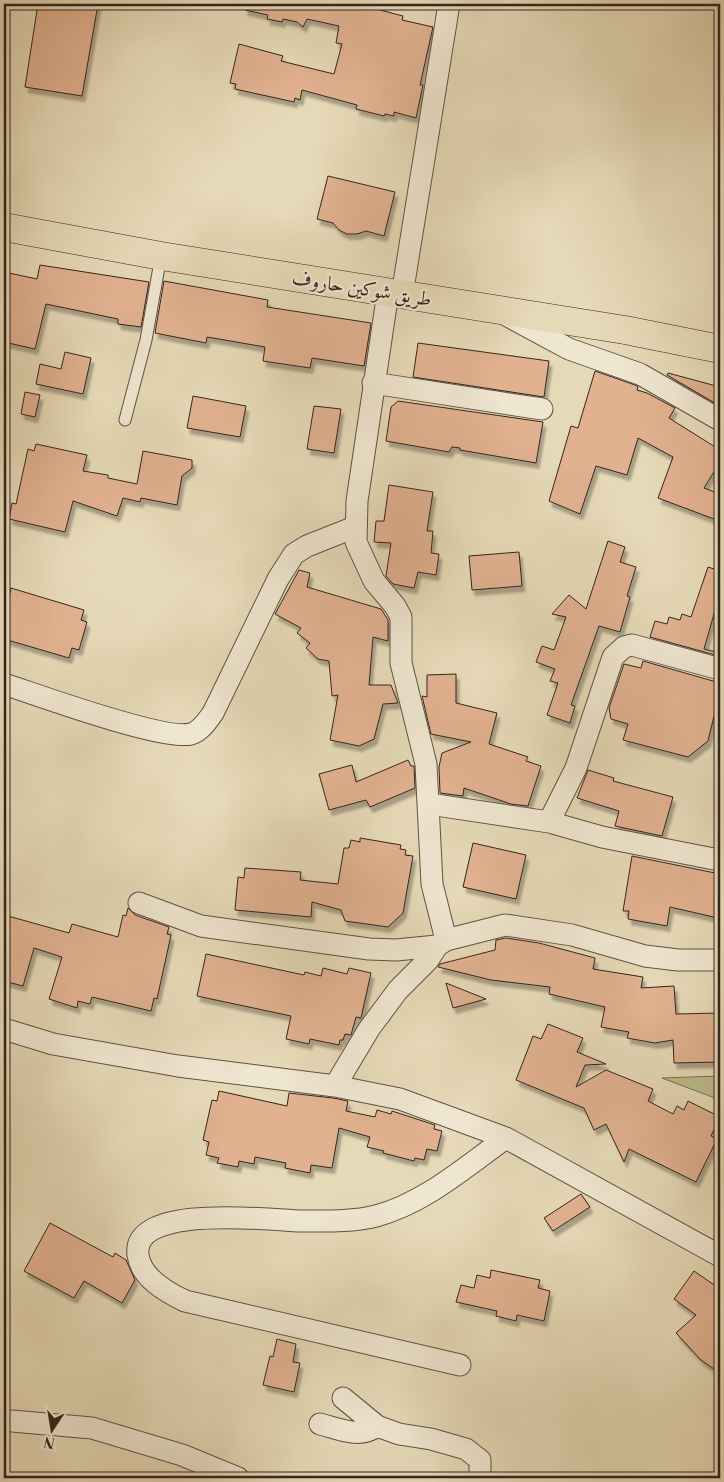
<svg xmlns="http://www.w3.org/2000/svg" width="724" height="1482" font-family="'Libre Bodoni',Amiri,serif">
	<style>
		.park { fill: #bdbd89; stroke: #787154 }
		.building { fill: #e1b190; stroke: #32251e; filter: url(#shadow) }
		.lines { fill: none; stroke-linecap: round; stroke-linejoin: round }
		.lane-casing { stroke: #5f5244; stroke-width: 13 }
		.street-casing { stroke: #5f5244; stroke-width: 23 }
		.primary-casing { stroke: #32251e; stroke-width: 29 }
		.lane { stroke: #efe6d0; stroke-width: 11 }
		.street { stroke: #efe6d0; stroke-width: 21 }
		.primary { stroke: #e6d9b7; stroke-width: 28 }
		.labels { text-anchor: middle; stroke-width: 4.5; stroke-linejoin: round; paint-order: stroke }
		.street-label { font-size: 20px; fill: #32251e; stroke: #efe6d0 }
	</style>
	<defs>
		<filter id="shadow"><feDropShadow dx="3" dy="5.5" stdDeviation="1" flood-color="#0004"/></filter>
	</defs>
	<rect width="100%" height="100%" fill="#e6d9b7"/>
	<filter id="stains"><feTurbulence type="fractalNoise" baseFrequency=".004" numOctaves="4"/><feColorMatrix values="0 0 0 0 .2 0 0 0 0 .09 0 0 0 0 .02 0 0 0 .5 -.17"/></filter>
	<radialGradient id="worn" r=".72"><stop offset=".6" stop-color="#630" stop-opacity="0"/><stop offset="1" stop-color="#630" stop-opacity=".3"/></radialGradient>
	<path class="park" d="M720,1076v24l-58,-22z"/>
	<path class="building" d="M38,4h60l-16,92 -57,-9z
		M245,4h137l-2,6 23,6 -1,4 31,7 -13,58h3l-7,33 -22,-6v4l-9,-2 -1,2 -28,-7 1,-4 -55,-15 -2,10 -5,-2 -1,4 -59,-13 1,-5 -6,-1 9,-39 44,12 -2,5 53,13 8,-30 -6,-1 3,-17 -32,-7 -4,8 -6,-5 -14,-3 -1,3 -15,-3 1,-4 -23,-5z
		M328,176l67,16 -11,44 -18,-5 -9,3h-10l-8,-4 -6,-7 -16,-4z
		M40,265l109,17 -8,45 -23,-3v-5l-72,-15 -11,45 -31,-7v-70l33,7z
		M164,281l104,19 -1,7 104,16 -7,43 -52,-8 -2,10 -47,-7 2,-14 -58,-10 -1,6 -51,-10z
		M418,343l131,18 -5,36 -131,-20z
		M65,352l26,6 -8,36 -47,-10 4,-20 21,5z
		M595,371l40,14 3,2 -1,3 10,3 28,15 -6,10 51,32v12l-16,26 16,6v9l-6,16 -56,-21 15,-41 -35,-19 -11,37 -31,-9 -16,48 -31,-13 22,-75 7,2z
		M668,373l52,14v19l-53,-31z
		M25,392l15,3 -5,22 -14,-3z
		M193,396l53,10 -6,31 -53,-9z
		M398,401l145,21 -7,41 -76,-13v-2l-8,-1 -3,5 -63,-11 5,-34z
		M314,406l27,3 -7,44 -27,-4z
		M36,444l51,11 -4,16 25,4v3l29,6 6,-33 49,9v8l-10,8 -5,29 -36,-7 -1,4 -17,-4 -6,18 -44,-15 -8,31 -56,-13 3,-16 4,1 12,-55 6,2z
		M389,485l44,7 -6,39h6l-2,22 8,1 -3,21 -18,-3 -4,16 -21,-4 -7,-8 5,-33 -17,-1 2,-21h8z
		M608,541l17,6 -5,15 16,5 -9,29 3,1 -10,35 -21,-6 -28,79 4,1 -5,17 -23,-8 11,-32 -8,-2 5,-12 -19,-7 6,-16 12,4 12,-33 -14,-3 17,-19 17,14z
		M519,552l3,34 -50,4 -3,-34z
		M708,567l12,4v38l-4,-2 -12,42 16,4 -1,3 -69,-19 5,-16 12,3 2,-7 11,3 2,-6 9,3z
		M299,570l11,3 -3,14 74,22 7,11v21l-15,-4 -4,48h22l7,18 -15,1 -9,35 -15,7 -29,-6 8,-45 -6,1 -3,-35 -11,-2 -12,-11 4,-5 -13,-10 4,-5 -26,-14z
		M11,588l73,22 -3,10 6,2 -8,28 -7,-2 -3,10 -65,-19v-43l5,1z
		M643,661l77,22v35l-6,-2 -6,25 -20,16 -65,-17 5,-16 -17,-5 -2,-11 15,-44 17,4z
		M456,674v29l41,10 -8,31 39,13 -2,4 15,5 -13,40 -17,-2 -47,-16 -1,8 -23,-3 -1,-26 3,-14 29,-11 -40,-8 -9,-38 5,1v-22z
		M408,760l3,6h3l1,22 -45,19 -4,-7 -37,10 -10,-36 33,-9 4,17z
		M588,770l26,8 -1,3 60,16 -11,39 -47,-10 4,-15 -42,-13z
		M360,838l41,7 -1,4 6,1 -1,5 8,1 -10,57 -15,14 -43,-6 -4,-11 -29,-8 -1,15 -76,-7 3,-33 6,1 1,-10 56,4 -1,8 38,4 6,-36h5l2,-8 9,2z
		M473,843l53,12 -10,44 -53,-12z
		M632,856l88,18 -2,44 -48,-11 -3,19 -39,-7 1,-8h-6z
		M128,908l7,7 34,12 -2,7 4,1 -14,64 -3,-1 -3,13 -59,-14 -2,7 -12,-3 -1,7 -28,-9 13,-42 -28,-9 -11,38 -19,-5v-51l4,-14 61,17 3,-9 46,13 5,-22 3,1z
		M506,938l33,5 56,15 -2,11 50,8 -2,11 33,-2 2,28 44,-1v49l-46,1 -1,-23 -18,3 -28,-5 2,-6 -28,-5 4,-20 -56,-13 1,-7 -59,-7 -53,-13 2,-3 55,-14 1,-10z
		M206,954l98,21 1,-3 16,4 2,-8 24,6 2,-6 22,5 -10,45 -5,-1 -5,18 -6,-1 -2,6h-3l-1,5 -29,-6 -1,5 -23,-5 5,-23 -94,-20z
		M446,983l40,16 -33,9z
		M548,1024l35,14 -6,14 29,12 -21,1 -9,22 30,-17 47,19 -5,12 25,13 4,-8 7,4 4,-9 32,16 -9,19 6,3 -21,43 -67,-33 -5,13 -18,-38 -12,6 -10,-22 -68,-28 17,-44 8,3z
		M219,1091l68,15 2,-13 44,5 15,3 -2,10 29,6 2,-7 14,4 1,-3 43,14 -1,4 8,2 -5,20 -10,-2 -3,11 -9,-2 -1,3 -31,-8 1,-2 -17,-4 3,-10 -31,-9 -7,40 -21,-3 -1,8 -25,-5 1,-5 -31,-6 -1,7 -15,-3 -1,6 -21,-4 2,-5 -13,-3 3,-13 -6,-2 9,-40 5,1z
		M581,1194l9,13 -37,24 -9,-13z
		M50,1223l63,34 2,-4 11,7 9,20 -13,23 -38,-22 -10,17 -50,-27z
		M491,1270l49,10 -2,8 12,3 -6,30 -27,-6 -1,6 -20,-5 1,-5 -41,-9 5,-17 13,3 3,-13 13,3z
		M694,1271l26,18v84l-19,-13 -25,-27 20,-18 -22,-16z
		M277,1339l19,5 -3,18 7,1 -6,29 -31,-7 7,-29 3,1z"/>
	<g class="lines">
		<g class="lane-casing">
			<path id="lane" d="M125,420l21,-80 15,-84"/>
		</g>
		<g class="street-casing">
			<path id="street" d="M388,292l-31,209 -1,41 18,39 21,25 6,11v46l25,101 6,120 14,56
				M402,295l47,-291
				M506,315l63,34 71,25 80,46
				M373,383l169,26
				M4,684c34,11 159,57 187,50 10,-3 16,-13 22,-21l65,-134 16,-25 13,-8 48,-19
				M429,804l120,18 53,15 117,23
				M549,822l27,-54 37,-111 11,-10 8,-2 88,24
				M139,903l62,23 168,23 27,1 41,-4
				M4,1029l49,15 125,22 157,20 65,13 106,39 214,118
				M335,1086l34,-57 29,-39 30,-30 9,-14 9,-6 59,-15 67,10 73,21 33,4h42
				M460,1365l-275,-64c-19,-9 -44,-23 -47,-46 -7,-52 132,-35 162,-34 25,0 53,1 76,-5 49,-13 89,-49 130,-78
				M343,1398l34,28 22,8 32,5 35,10 14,11v18
				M12,1421l80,7 90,27 56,23
				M320,1424c19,5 40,15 57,2"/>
		</g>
		<g class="primary-casing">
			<path id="primary" d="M4,227l157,29 464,74 95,19"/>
		</g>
		<use href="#lane" class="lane"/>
		<use href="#street" class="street"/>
		<use href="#primary" class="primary"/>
	</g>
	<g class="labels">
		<g class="street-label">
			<text transform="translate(362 288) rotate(9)" y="7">طريق شوكين حاروف</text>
		</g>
	</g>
	<rect width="724" height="1482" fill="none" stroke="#e6d9b7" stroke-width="20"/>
	<rect x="5" y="5" width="714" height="1472" fill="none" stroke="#32251e" stroke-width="2.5"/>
	<rect x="10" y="10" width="704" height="1462" fill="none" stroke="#32251e"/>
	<g transform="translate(52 1430) rotate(192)" stroke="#efe6d0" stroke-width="4" paint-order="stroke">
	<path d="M0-4L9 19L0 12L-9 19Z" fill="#32251e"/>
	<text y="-8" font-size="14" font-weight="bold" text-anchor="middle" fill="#32251e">N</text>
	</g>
	<rect width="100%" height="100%" filter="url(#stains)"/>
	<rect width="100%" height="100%" fill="url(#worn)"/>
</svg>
